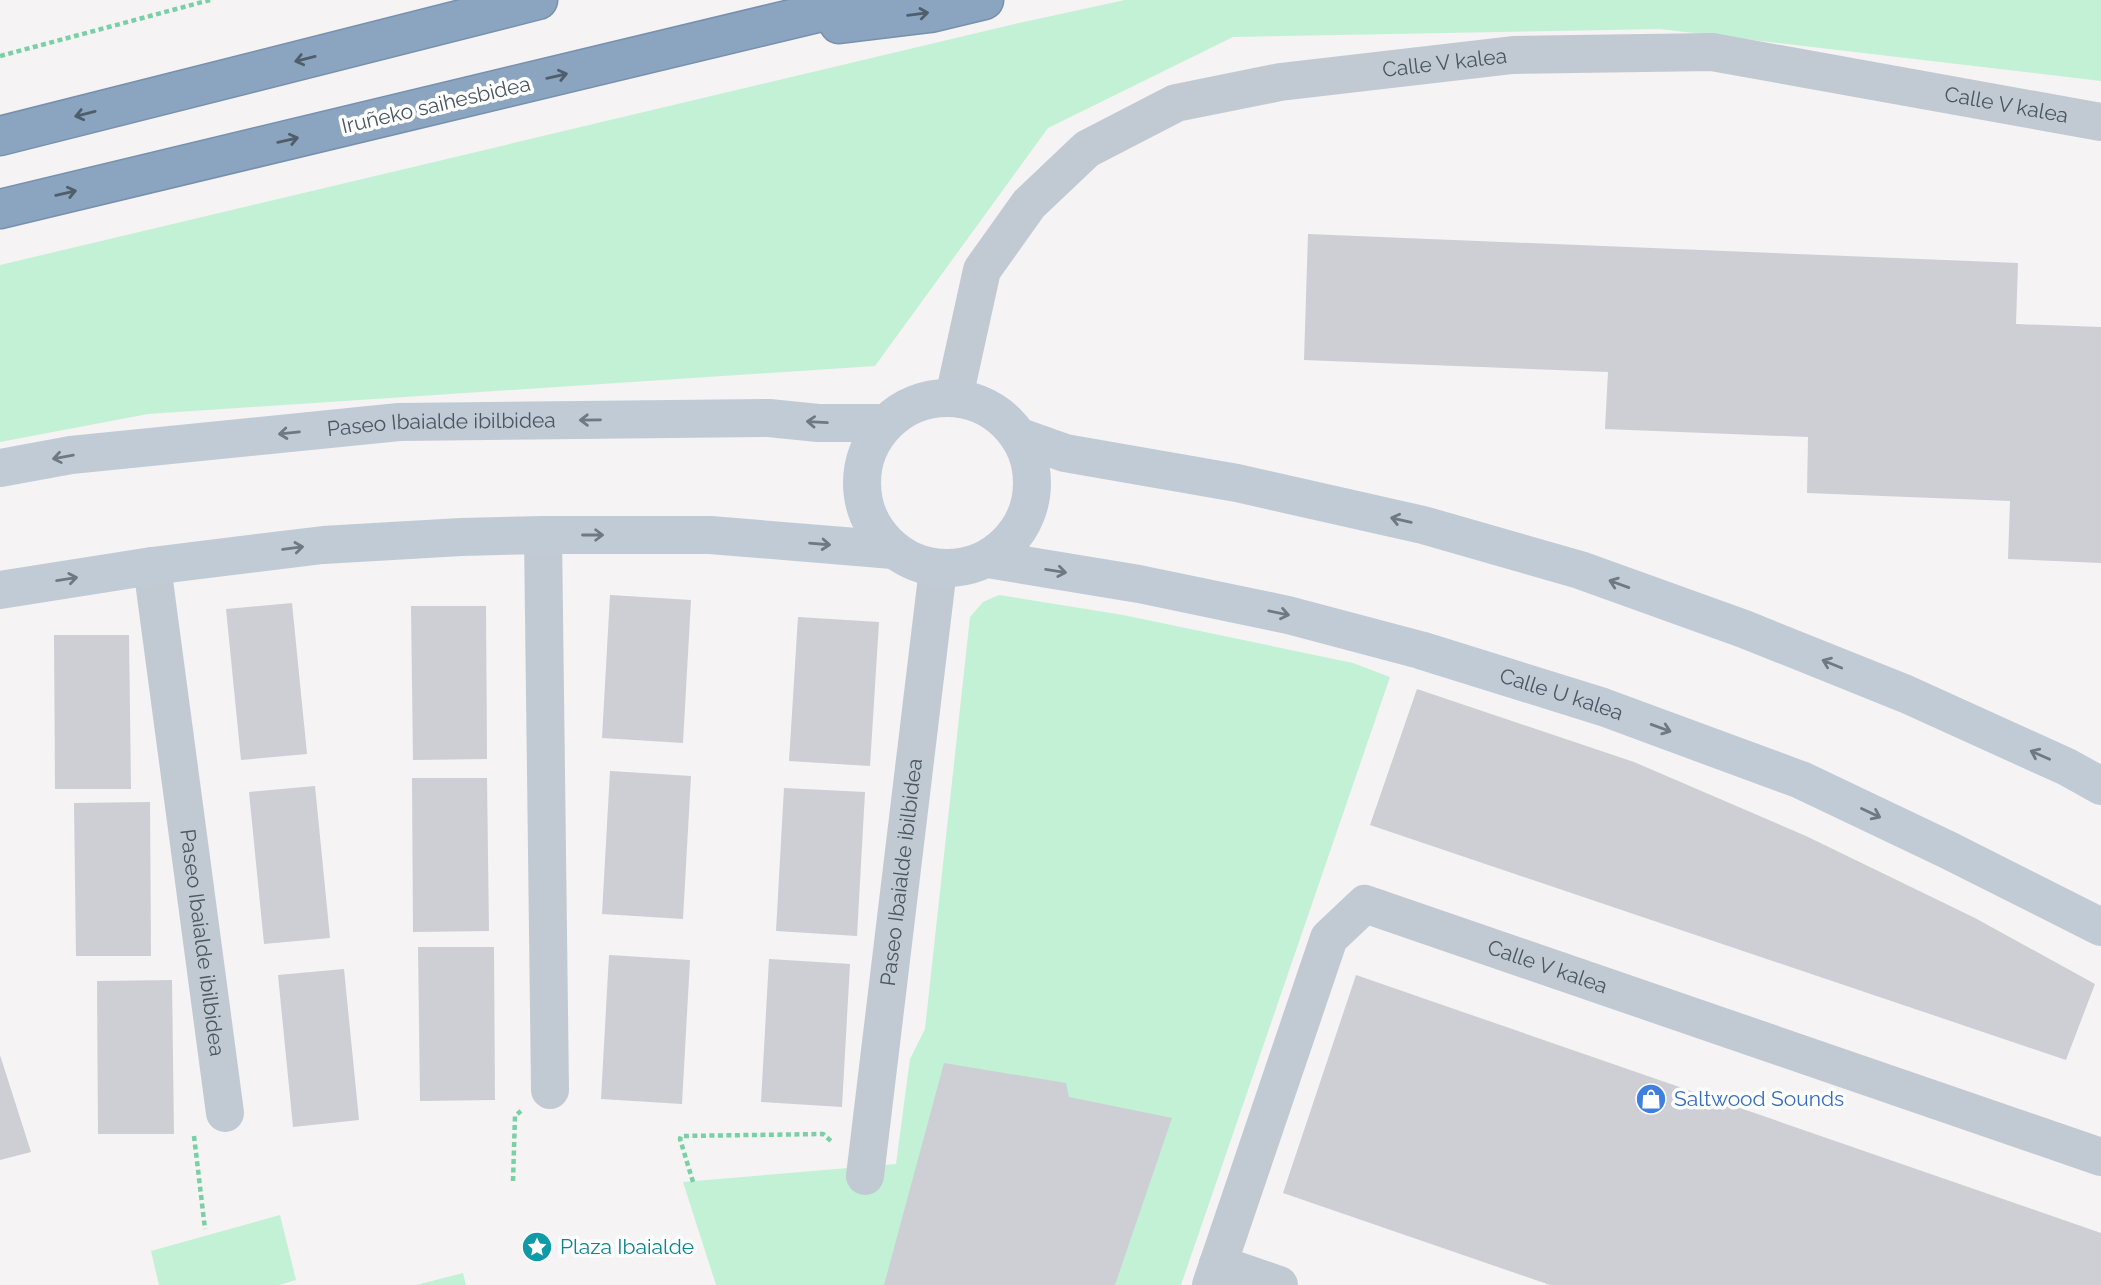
<svg xmlns="http://www.w3.org/2000/svg" width="2101" height="1285" font-family="Raleway,sans-serif">
	<style>
		.green { fill: #c3f1d5 }
		.building { fill: #cdcfd5 }
		.lines { fill: none; stroke-linecap: round; stroke-linejoin: round }
		.highway-casing { stroke: #7690ad; stroke-width: 41 }
		.path { stroke: #7ad0a6; stroke-width: 4.5; stroke-dasharray: 5 3.5; stroke-linecap: butt }
		.street { stroke: #c1cad2; stroke-width: 38 }
		.secondary { stroke: #c1cbd6; stroke-width: 38 }
		.highway { stroke: #8ba5c1; stroke-width: 38 }
		.oneway { stroke: #505e6b }
		.oneway2 { stroke: #6e7984 }
		.labels { text-anchor: middle; stroke-width: 7; stroke-linejoin: round; paint-order: stroke }
		.street-label { font-size: 21px; fill: #4a5661; stroke: #fff }
		.shop-label { font-size: 21px; fill: #366cbe; stroke: #fff; text-anchor: start }
		.culture-label { font-size: 21px; fill: #0d838f; stroke: #fff; text-anchor: start }
	</style>
	<rect width="100%" height="100%" fill="#f5f3f3"/>
	<path class="green" d="M1125,0h976v81l-441,-52 -427,8 -185,91 -173,238 -727,48 -148,28v-177l1019,-242z
		M999,595l124,20 230,48 37,14 -209,608h-465l-33,-103 213,-18 14,-105 15,-30 45,-412 13,-15z
		M280,1215l16,65 -17,5h-120l-8,-34z
		M463,1273l3,12h-50z"/>
	<path class="building" d="M1308,234l710,29 -2,61 85,3v236l-93,-4 2,-58 -203,-8 1,-56 -203,-8 3,-57 -304,-12z
		M610,595l81,5 -8,143 -81,-5z
		M292,603l15,151 -66,6 -15,-151z
		M411,606h75l1,153 -74,1z
		M798,617l81,5 -9,144 -81,-5z
		M54,635h75l2,154h-76z
		M1417,689l217,73 172,74 169,82 120,66 -29,76 -696,-235z
		M610,771l81,5 -8,143 -81,-5z
		M412,778h75l2,153 -76,1z
		M315,786l15,152 -66,6 -15,-152z
		M784,788l81,4 -8,144 -81,-5z
		M150,802l1,154h-75l-2,-153z
		M418,947h76l1,153 -75,1z
		M609,955l81,5 -8,144 -81,-5z
		M769,959l81,5 -8,143 -81,-5z
		M344,969l15,151 -66,7 -15,-152z
		M1356,975l745,258v52h-551l-267,-92z
		M172,980l2,154h-76l-1,-153z
		M0,1055l31,97 -31,8z
		M944,1063l122,20 3,14 103,21 -57,167h-231z"/>
	<g class="lines">
		<g class="highway-casing">
			<path id="highway" d="M839,24l91,-11 54,-13
				M0,136l538,-136
				M0,209l871,-209"/>
		</g>
		<path class="path" d="M0,56l210,-56
			M194,1136l11,93
			M513,1181l2,-65 6,-5
			M693,1182l-13,-43 1,-3 142,-2 8,7"/>
		<g class="street">
			<path id="s1" d="M954,397l28,-127 47,-66 58,-55 89,-46 104,-21 233,-27 199,-3 389,70"/>
			<path d="M543,535l7,555"/>
			<path id="s2" d="M152,566l73,547"/>
			<path id="s3" d="M865,1176l73,-607"/>
			<path d="M1218,1264l61,21"/>
			<path id="s4" d="M1211,1285l118,-347 36,-34 736,253"/>
		</g>
		<g class="secondary">
			<circle cx="947" cy="483" r="85"/>
			<path d="M1020,437l45,16 172,30 186,42 157,45 164,59 162,65 161,73 34,19"/>
			<path id="s5" d="M0,468l71,-13 328,-33 370,-4 49,5h67"/>
			<path id="s6" d="M988,559l151,25 149,31 132,35 183,57 198,73 147,70 153,77"/>
			<path d="M0,590l152,-24 171,-21 138,-8 82,-2h167l183,15"/>
		</g>
		<use href="#highway" class="highway"/>
	</g>
	<defs><path id="oneway-shaft" d="M-6 0H5M1.5-3L5.5 0L1.5 3" fill="none" stroke-width="1.6" stroke-linecap="round" stroke-linejoin="round" transform="scale(1.75)"/></defs>
	<g class="oneway">
		<use href="#oneway-shaft" transform="translate(918 14) rotate(-7)"/>
		<use href="#oneway-shaft" transform="translate(305 59) rotate(166)"/>
		<use href="#oneway-shaft" transform="translate(557 76) rotate(-13)"/>
		<use href="#oneway-shaft" transform="translate(85 114) rotate(166)"/>
		<use href="#oneway-shaft" transform="translate(288 140) rotate(-13)"/>
		<use href="#oneway-shaft" transform="translate(66 193) rotate(-13)"/>
	</g>
	<g class="oneway2">
		<use href="#oneway-shaft" transform="translate(590 420) rotate(179)"/>
		<use href="#oneway-shaft" transform="translate(817 422) rotate(-177)"/>
		<use href="#oneway-shaft" transform="translate(289 433) rotate(174)"/>
		<use href="#oneway-shaft" transform="translate(63 457) rotate(170)"/>
		<use href="#oneway-shaft" transform="translate(1401 520) rotate(-167)"/>
		<use href="#oneway-shaft" transform="translate(593 535)"/>
		<use href="#oneway-shaft" transform="translate(820 544) rotate(5)"/>
		<use href="#oneway-shaft" transform="translate(293 548) rotate(-7)"/>
		<use href="#oneway-shaft" transform="translate(1056 571) rotate(9)"/>
		<use href="#oneway-shaft" transform="translate(67 579) rotate(-9)"/>
		<use href="#oneway-shaft" transform="translate(1619 584) rotate(-160)"/>
		<use href="#oneway-shaft" transform="translate(1279 613) rotate(12)"/>
		<use href="#oneway-shaft" transform="translate(1832 664) rotate(-158)"/>
		<use href="#oneway-shaft" transform="translate(1661 728) rotate(20)"/>
		<use href="#oneway-shaft" transform="translate(2040 755) rotate(-156)"/>
		<use href="#oneway-shaft" transform="translate(1871 813) rotate(25)"/>
	</g>
	<defs>
		<g id="shop-disc" transform="scale(1.575)"><circle r="9.5" fill="#3f7fe0" stroke="#fff"/><path d="M-5-2.5h2.3a2.7 3.5 0 0 1 5.4 0H5L5.5 6h-11ZM-1.5-2.5h3a1.5 2.3 0 0 0-3 0Z" fill="#fff"/></g>
		<g id="sight-disc" transform="scale(1.575)"><circle r="9.5" fill="#0f9aa8" stroke="#fff"/><path d="M0-6L1.8-2.2L6-1.7L2.9 1.2L3.7 5.4L0 3.3L-3.7 5.4L-2.9 1.2L-6-1.7L-1.8-2.2Z" fill="#fff"/></g>
	</defs>
	<g fill-rule="evenodd">
		<use href="#shop-disc" x="1651" y="1099"/>
		<use href="#sight-disc" x="537" y="1247"/>
	</g>
	<g class="labels">
		<g class="street-label">
			<text dy="7" stroke="none"><textPath href="#s1" startOffset="663">Calle V kalea</textPath></text>
			<text transform="translate(436 105) rotate(-13)" y="7">Iruñeko saihesbidea</text>
			<text dy="7" stroke="none"><textPath href="#s1" startOffset="1230">Calle V kalea</textPath></text>
			<text dy="7" stroke="none"><textPath href="#s5" startOffset="444">Paseo Ibaialde ibilbidea</textPath></text>
			<text dy="7" stroke="none"><textPath href="#s6" startOffset="590">Calle U kalea</textPath></text>
			<text dy="7" stroke="none"><textPath href="#s3" startOffset="306">Paseo Ibaialde ibilbidea</textPath></text>
			<text dy="7" stroke="none"><textPath href="#s2" startOffset="380">Paseo Ibaialde ibilbidea</textPath></text>
			<text dy="7" stroke="none"><textPath href="#s4" startOffset="609">Calle V kalea</textPath></text>
		</g>
		<g class="shop-label">
			<text x="1674" y="1106">Saltwood Sounds</text>
		</g>
		<g class="culture-label">
			<text x="560" y="1254">Plaza Ibaialde</text>
		</g>
	</g>
</svg>
